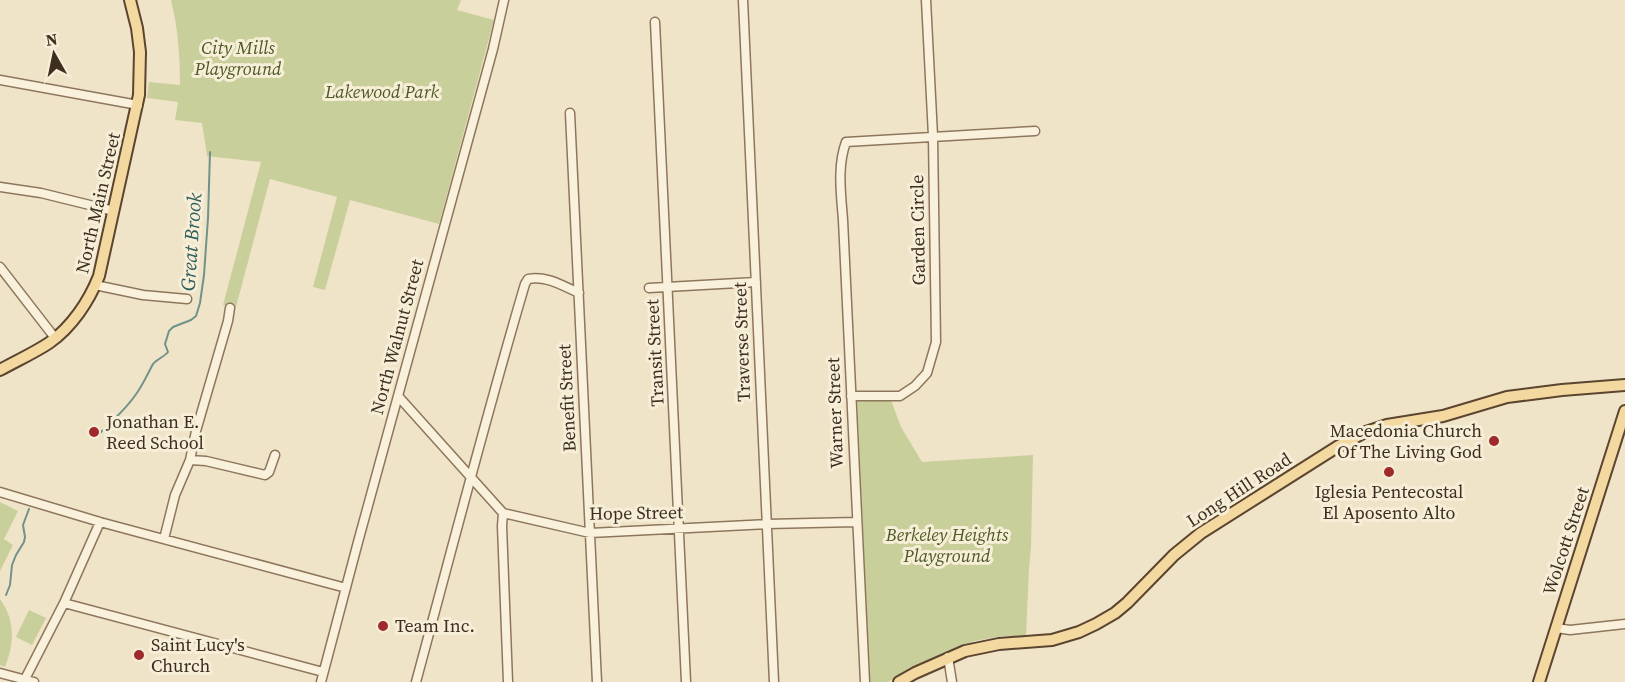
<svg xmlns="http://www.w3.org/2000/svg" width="1625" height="682" font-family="'Source Serif 4',serif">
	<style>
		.green { fill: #c9cf9b }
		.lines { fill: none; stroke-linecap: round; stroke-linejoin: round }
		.stream { stroke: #6f938a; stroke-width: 2 }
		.minor-casing { stroke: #8d765c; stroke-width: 11 }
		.major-casing { stroke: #5b4430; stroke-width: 14 }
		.minor { stroke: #faf1dc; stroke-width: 8 }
		.major { stroke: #f3d9a0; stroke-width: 10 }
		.poi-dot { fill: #9e2a2b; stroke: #f7eed8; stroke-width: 2 }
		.labels { text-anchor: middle; stroke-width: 6; stroke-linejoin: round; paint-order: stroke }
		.park-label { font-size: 18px; font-style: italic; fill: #4d5a26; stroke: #f7eed8 }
		.street-label { font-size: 18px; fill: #3d2e20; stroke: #f7eed8 }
		.poi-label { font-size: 18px; fill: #3d2e20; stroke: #f7eed8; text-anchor: start }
		.water-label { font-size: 20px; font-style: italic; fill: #2f5d5a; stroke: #f7eed8 }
	</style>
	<rect width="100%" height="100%" fill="#f0e4c8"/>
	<path class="green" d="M171,0h290l-4,10 37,10 -55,204 -89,-24 -25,90 -12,-3 24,-90 -67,-18 -34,128 -13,-2 38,-143 -54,-6 -5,-33 -27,-3 3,-18 -31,-4 2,-16 31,3c0,-29 -2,-57 -9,-85z
		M889,395l12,32 21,35 111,-7 -2,92 -2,22 -3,67h-23l-28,5 -45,18 -42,23h-18l-13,-285z
		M0,502l18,9 -14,28 9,6 -13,26z
		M0,599c15,21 15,43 5,68l-5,-2z
		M29,610l17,8 -14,27 -16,-8z"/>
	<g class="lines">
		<path class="stream" d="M98,435c12,-12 26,-24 36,-38 8,-10 13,-22 19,-33 4,-5 11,-7 15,-12l-3,-8 4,-13 4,-4 18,-7 5,-4 4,-13 4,-28 4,-57 2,-66
			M6,595l4,-10 2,-20 4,-10 8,-13 1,-5 -2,-12 6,-16"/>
		<g class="minor-casing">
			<path id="minor" d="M743,0l31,682
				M655,22l31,660
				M0,80l138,25
				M570,113l27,569
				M0,187l41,6 73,18
				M0,267l55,71
				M95,285l48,10 44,4
				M649,288l107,-6
				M398,396l105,117 87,20 177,-9 89,-2
				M851,396h49l15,-10 12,-13 9,-31 -3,-206 -7,-136
				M190,460l16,1 59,14 4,-3 6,-17
				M0,492l100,30 246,66
				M503,513l-1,13 6,156
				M164,539l11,-44 15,-35 6,-29 32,-110 2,-13
				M64,603l259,69
				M1556,628l14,2 55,-6
				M948,657l4,25
				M0,673l34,9
				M25,679l39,-76 36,-81
				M321,682l37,-140 135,-493 11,-49
				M416,682c36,-133 70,-266 109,-398l3,-5c18,-4 35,7 51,14
				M865,682l-22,-462c-2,-26 -6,-54 3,-78l189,-11"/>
		</g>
		<g class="major-casing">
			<path id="major" d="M0,370c16,-9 34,-17 49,-27 23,-16 40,-42 50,-67l40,-181 1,-43 -3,-24 -7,-28
				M899,682l16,-9 50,-22 34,-7 53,-4 27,-8 17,-8 19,-11 12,-10 47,-48 27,-22 136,-86 26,-14 24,-8 56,-9 64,-19 55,-7 63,-5
				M1539,682l86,-271"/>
		</g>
		<use href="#minor" class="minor"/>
		<use href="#major" class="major"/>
	</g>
	<g class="poi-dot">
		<circle cx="94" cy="432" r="6"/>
		<circle cx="1494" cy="441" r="6"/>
		<circle cx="1389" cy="472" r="6"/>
		<circle cx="383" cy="626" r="6"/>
		<circle cx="139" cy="655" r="6"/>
	</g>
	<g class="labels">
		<g class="park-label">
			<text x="238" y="54">City Mills<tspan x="238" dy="21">Playground</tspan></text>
			<text x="382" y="98">Lakewood Park</text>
			<text x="947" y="541">Berkeley Heights<tspan x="947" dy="21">Playground</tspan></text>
		</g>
		<g class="street-label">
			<text transform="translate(98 203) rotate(-77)" y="6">North Main Street</text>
			<text transform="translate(918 230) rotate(-91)" y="6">Garden Circle</text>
			<text transform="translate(397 337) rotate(-75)" y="6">North Walnut Street</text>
			<text transform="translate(742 342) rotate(-92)" y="6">Traverse Street</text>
			<text transform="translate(655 353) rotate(-93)" y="6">Transit Street</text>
			<text transform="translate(567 398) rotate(-93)" y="6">Benefit Street</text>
			<text transform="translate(835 413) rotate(-92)" y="6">Warner Street</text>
			<text transform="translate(1239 490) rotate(-33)" y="6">Long Hill Road</text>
			<text transform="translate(636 513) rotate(-1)" y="6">Hope Street</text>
			<text transform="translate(1566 541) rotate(-72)" y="6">Wolcott Street</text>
		</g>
		<g class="poi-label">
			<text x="106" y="428">Jonathan E.<tspan x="106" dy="21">Reed School</tspan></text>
			<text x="1482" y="437" text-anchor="end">Macedonia Church<tspan x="1482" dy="21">Of The Living God</tspan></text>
			<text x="1389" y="498" text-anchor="middle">Iglesia Pentecostal<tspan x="1389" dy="21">El Aposento Alto</tspan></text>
			<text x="395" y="632">Team Inc.</text>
			<text x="151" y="651">Saint Lucy's<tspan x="151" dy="21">Church</tspan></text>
		</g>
		<g class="water-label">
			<text transform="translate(191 242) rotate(-86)" y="7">Great Brook</text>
		</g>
	</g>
	<g transform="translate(54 54) rotate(351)" stroke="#f7eed8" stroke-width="4.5" paint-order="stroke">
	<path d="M0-4.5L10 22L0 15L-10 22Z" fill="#3d2e20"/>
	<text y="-9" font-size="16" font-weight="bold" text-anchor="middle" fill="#3d2e20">N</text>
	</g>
</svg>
